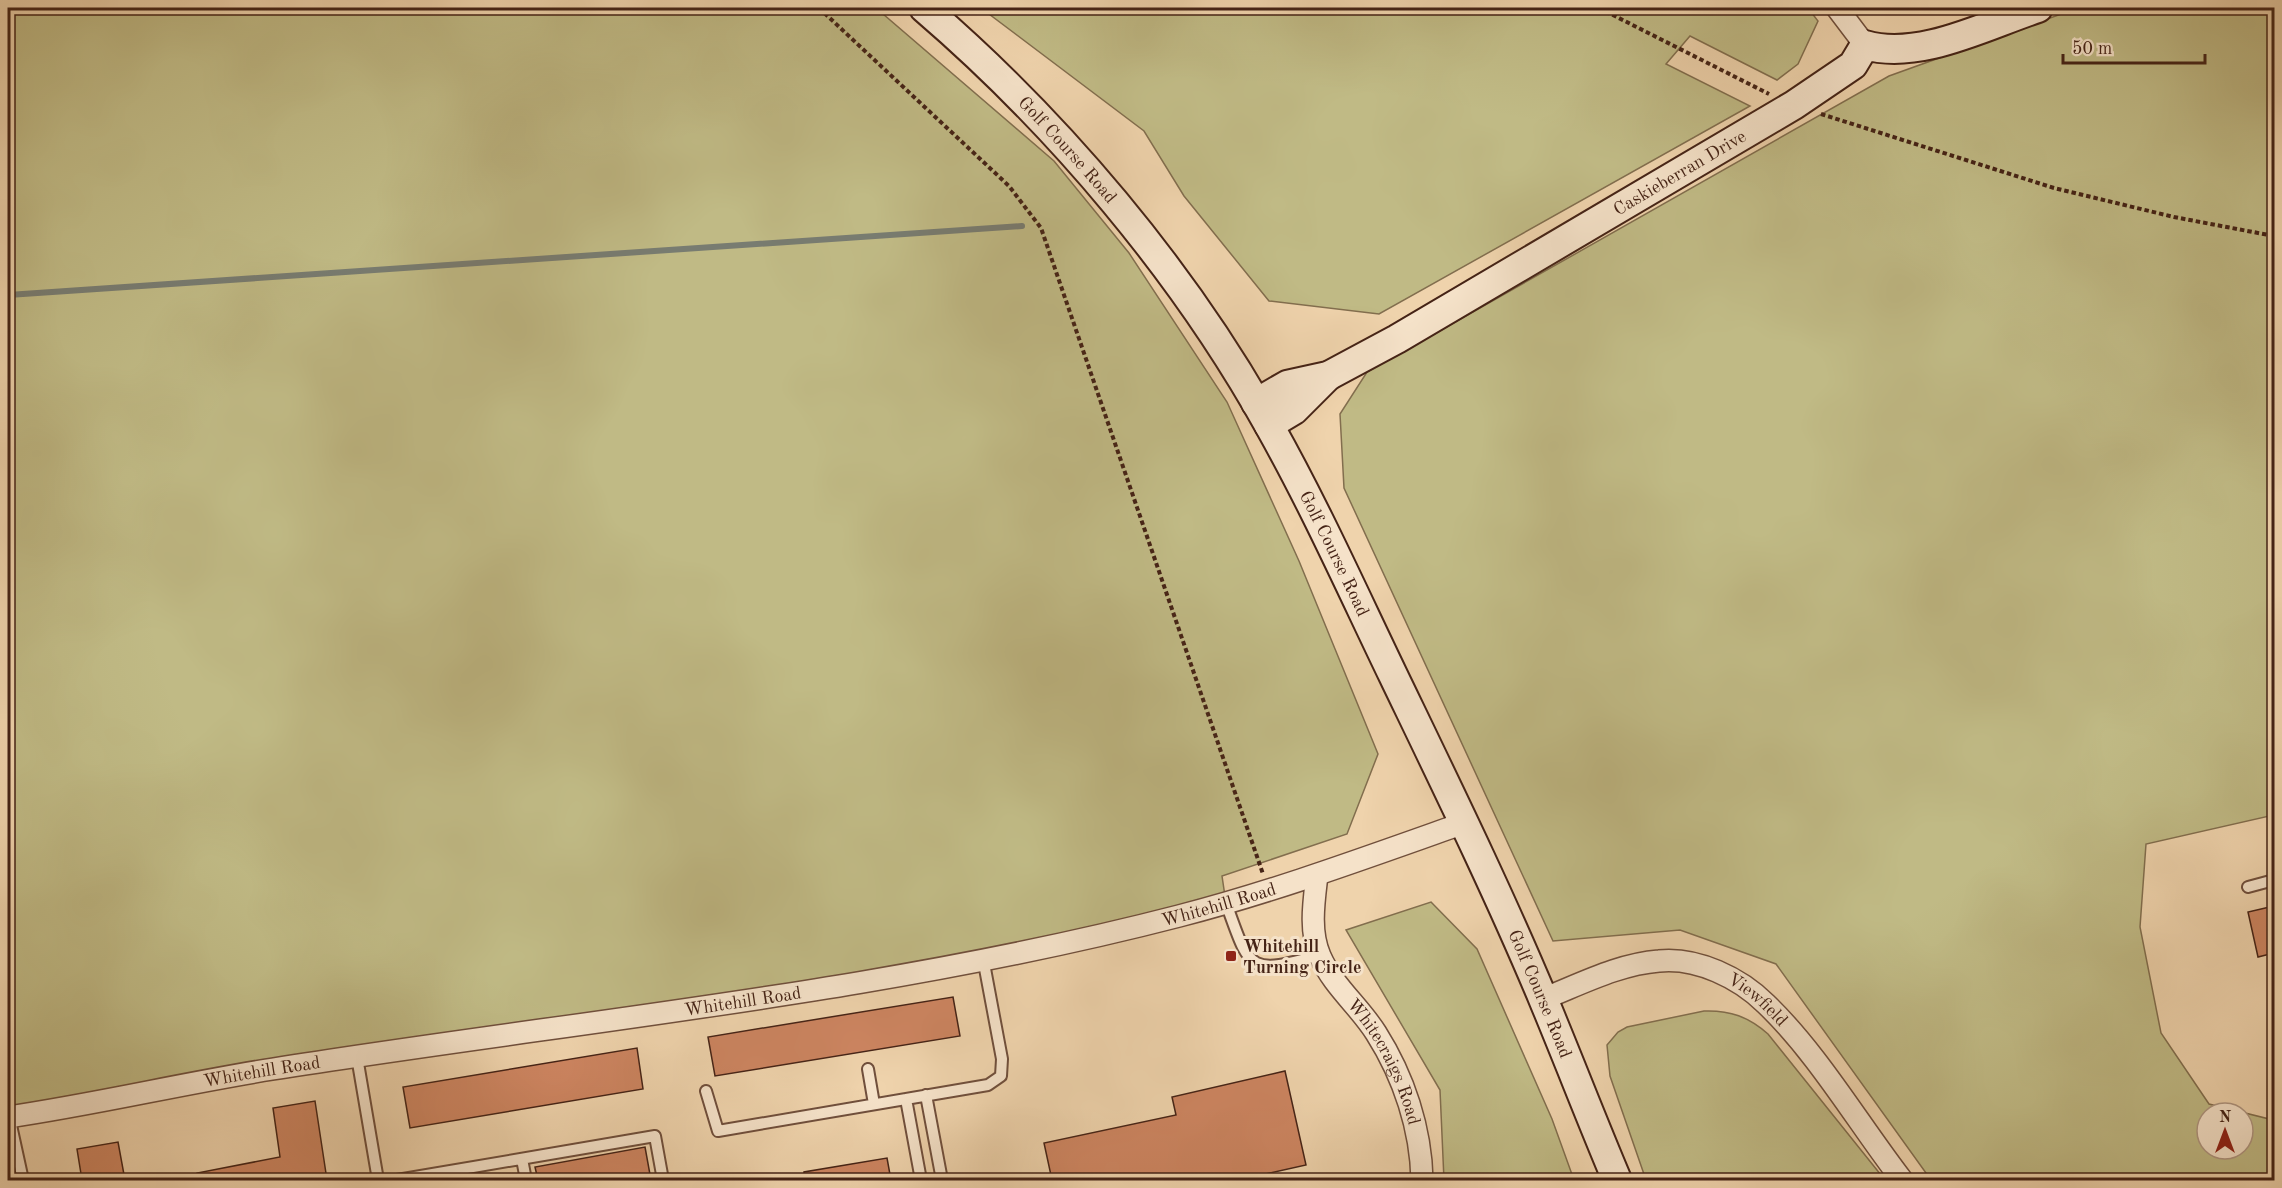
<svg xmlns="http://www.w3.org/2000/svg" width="2282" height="1188" font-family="'Old Standard TT',serif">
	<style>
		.green { fill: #c0ba85; stroke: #826e4e; stroke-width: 1.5; fill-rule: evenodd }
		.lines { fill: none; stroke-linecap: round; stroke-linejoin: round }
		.stream { stroke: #787c71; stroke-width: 6 }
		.building { fill: #cd8561; stroke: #452316; stroke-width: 1.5 }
		.lane-casing { stroke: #704f3c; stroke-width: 14 }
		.street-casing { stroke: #704f3c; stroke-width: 24 }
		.secondary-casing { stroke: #452316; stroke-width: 32 }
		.path { stroke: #452316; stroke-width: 4; stroke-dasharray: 4.5 3; stroke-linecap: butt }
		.lane { stroke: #f5e2c9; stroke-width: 10 }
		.street { stroke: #f5e2c9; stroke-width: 21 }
		.secondary { stroke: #f5e2c9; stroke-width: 28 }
		.poi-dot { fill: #8f2418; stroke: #f5e2c9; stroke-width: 2 }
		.labels { text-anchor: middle; stroke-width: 6; stroke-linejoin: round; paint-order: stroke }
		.street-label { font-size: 18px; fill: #452316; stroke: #f5e2c9 }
		.poi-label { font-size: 18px; font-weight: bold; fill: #452316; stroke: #f5e2c9; text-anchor: start }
	</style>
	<rect width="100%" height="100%" fill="#efd3ac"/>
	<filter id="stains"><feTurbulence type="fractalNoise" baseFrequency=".00333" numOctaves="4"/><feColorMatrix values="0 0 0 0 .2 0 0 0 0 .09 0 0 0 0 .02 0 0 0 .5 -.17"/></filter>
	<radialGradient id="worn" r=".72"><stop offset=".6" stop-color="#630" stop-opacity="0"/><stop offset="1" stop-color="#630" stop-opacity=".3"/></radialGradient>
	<path class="green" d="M8,8h868l178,153 75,92 98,149 72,159 79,193 -31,80 -125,42 4,27 -207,48 -1011,166z
		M981,8h827l10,13 -20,43 -21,16 -87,-44 -24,28 84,42 -371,208 -110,-13 -85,-105 -40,-65z
		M2078,8h196v807l-128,29 -6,83 21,106 48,71 60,15 5,14v47h-343l-155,-216 -96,-34 -127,11 -209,-453 -4,-74 27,-42 522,-296zM2207,1113h36v36h-36z
		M1431,902l46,47 75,170 22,61h-130l-4,-90 -94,-160z
		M1704,1011c26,-1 45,6 64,23l117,146h-239l-36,-104 -3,-31 11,-13 9,-5z"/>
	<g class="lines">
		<path class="stream" d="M8,295l1014,-69"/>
	</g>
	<path class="building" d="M2274,906v47l-16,4 -10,-45z
		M953,997l7,39 -245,40 -7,-39z
		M637,1048l6,41 -233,39 -7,-41z
		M1285,1071l21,94 -68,15h-186l-8,-37 132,-28 -4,-18z
		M315,1101l12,79h-130v-7l83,-16 -7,-49z
		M118,1142l7,38h-43l-5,-31z
		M645,1147l6,33h-113l-3,-13z
		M887,1158l4,22h-87v-8z"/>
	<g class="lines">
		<g class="lane-casing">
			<path id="lane" d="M2248,887l26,-7
				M1226,903c24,67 22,73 93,52
				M357,1057l21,123
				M868,1069l6,35
				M706,1091l12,40 270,-46 13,-9 1,-17 -19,-101
				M926,1095l16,85
				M906,1099l15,81
				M9,1116l14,64
				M522,1159l4,21
				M397,1180l258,-44 8,44"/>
		</g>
		<g class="street-casing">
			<g id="street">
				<path d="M1837,8l28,37"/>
				<path id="s1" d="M1317,875c-3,26 -8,56 3,81 13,30 39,50 56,77 28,44 45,96 46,147"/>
				<path id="s2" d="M1543,999c38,-15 76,-35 116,-38 38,-4 81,17 107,43 52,50 92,119 136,176"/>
				<path id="s3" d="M8,1117c89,-13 176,-34 265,-48 302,-48 609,-76 906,-153 97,-25 191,-60 285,-93"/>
			</g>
		</g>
		<g class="secondary-casing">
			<g id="secondary">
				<path id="s4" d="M924,8c134,115 260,264 346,419 45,80 83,165 123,248 52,108 105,216 151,326 25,60 48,120 73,179"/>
				<path id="s5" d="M1256,403l31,-18 41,-9 69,-37 397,-234 59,-40 12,-20c54,16 121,-20 173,-37"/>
				<path d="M1269,425l25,-15 34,-34"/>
			</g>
		</g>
		<path class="path" d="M819,8l190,178 32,42 222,646
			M1599,8l170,86
			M1821,114l233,74 120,29 100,19"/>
		<use href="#lane" class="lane"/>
		<use href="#street" class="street"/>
		<use href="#secondary" class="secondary"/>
	</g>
	<rect class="poi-dot" x="1225" y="950" width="12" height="12" rx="3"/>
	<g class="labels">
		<g class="street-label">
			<text dy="6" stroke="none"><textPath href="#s4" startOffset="202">Golf Course Road</textPath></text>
			<text dy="6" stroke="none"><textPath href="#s5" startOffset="484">Caskieberran Drive</textPath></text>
			<text dy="6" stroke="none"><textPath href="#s4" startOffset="688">Golf Course Road</textPath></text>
			<text dy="6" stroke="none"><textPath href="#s3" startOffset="1230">Whitehill Road</textPath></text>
			<text dy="6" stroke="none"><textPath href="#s4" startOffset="1174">Golf Course Road</textPath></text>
			<text dy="6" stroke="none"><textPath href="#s3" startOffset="744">Whitehill Road</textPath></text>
			<text dy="6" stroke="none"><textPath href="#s2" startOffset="232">Viewfield</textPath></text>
			<text dy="6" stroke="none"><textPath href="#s1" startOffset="207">Whitecraigs Road</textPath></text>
			<text dy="6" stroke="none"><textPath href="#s3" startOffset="258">Whitehill Road</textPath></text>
		</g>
		<g class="poi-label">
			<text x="1243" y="952">Whitehill<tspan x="1243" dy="21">Turning Circle</tspan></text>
		</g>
	</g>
	<rect width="2282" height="1188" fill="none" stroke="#efd3ac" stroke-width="30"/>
	<rect x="9" y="9" width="2264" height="1170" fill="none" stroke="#452316" stroke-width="3"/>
	<rect x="15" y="15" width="2252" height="1158" fill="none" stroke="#452316" stroke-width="1.5"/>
	<g transform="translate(2225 1131)"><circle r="28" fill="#f5e2c9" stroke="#af9681" stroke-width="1.5"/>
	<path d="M0-4.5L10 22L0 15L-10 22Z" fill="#8f2418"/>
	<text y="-9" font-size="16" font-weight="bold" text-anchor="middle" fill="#452316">N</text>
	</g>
	<path d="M2063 54v9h142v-9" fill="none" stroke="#452316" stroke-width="3"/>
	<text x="2072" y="54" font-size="18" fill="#452316" stroke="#f5e2c9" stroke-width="4.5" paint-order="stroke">50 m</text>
	<rect width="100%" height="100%" filter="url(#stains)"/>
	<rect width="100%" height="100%" fill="url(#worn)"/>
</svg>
